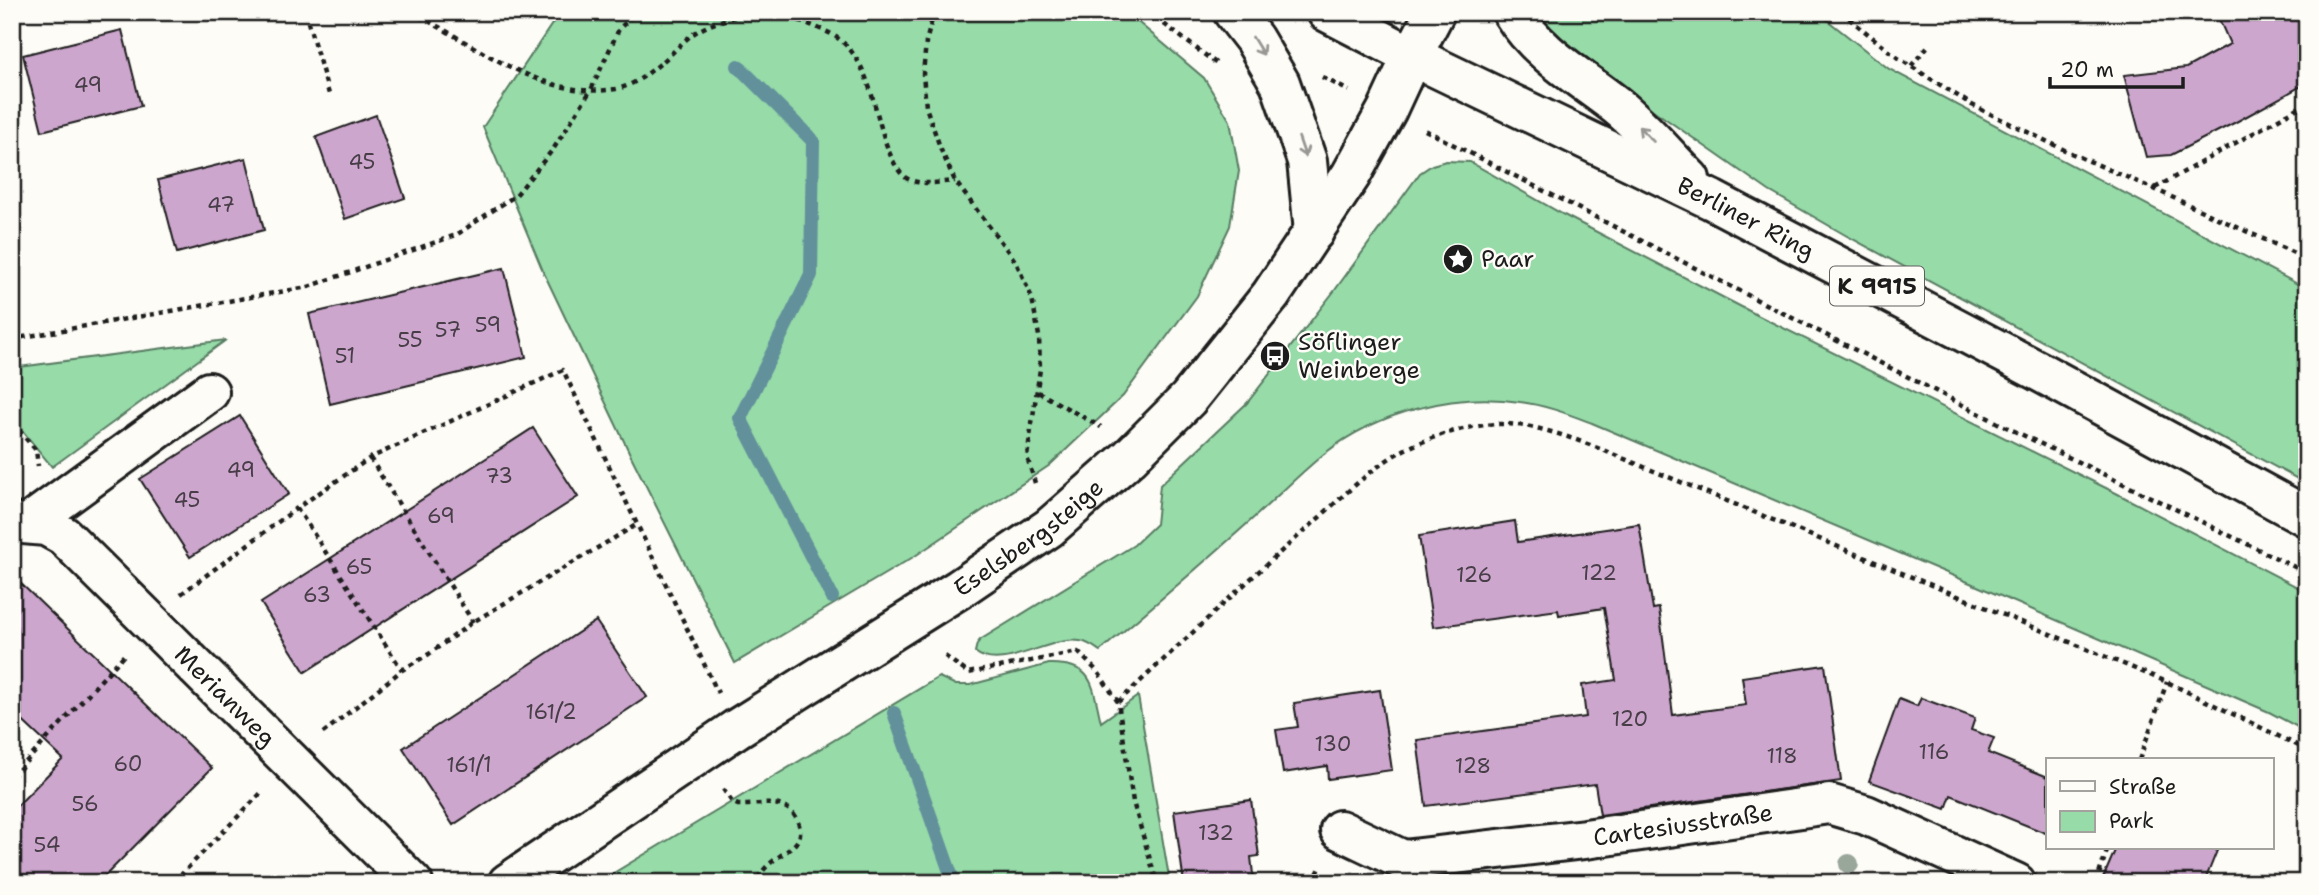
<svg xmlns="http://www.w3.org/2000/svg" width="2319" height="895" font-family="'Shantell Sans',sans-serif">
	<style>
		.green { fill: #96dba8; stroke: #597c62; stroke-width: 2 }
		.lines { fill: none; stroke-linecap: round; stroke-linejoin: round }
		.stream { stroke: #62919b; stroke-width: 14 }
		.building { fill: #cda6ce; stroke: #1c1c1c; stroke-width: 2 }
		.minor-casing { stroke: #1c1c1c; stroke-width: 44 }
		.tertiary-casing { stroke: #1c1c1c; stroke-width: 44 }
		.primary-casing { stroke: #1c1c1c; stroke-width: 44 }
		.path { stroke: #1c1c1c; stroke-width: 4.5; stroke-dasharray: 5 5; stroke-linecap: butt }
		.minor { stroke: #fdfcf7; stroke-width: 38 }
		.tertiary { stroke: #fdfcf7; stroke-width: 38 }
		.primary { stroke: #fdfcf7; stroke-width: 38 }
		.tree { fill: #99a69a }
		.oneway { stroke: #989794 }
		.labels { text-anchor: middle; stroke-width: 5; stroke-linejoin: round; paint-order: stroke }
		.number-label { font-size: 21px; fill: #483e48 }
		.shield { fill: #fdfcf7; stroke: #605f5e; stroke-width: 2 }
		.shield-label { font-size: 23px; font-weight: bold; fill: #1c1c1c }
		.street-label { font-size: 24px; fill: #1c1c1c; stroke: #fdfcf7 }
		.poi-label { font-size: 24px; fill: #1c1c1c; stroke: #fdfcf7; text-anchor: start }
	</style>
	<rect width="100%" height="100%" fill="#fdfcf7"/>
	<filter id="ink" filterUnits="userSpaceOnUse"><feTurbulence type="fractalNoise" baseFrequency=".0143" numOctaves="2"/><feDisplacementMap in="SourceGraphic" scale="14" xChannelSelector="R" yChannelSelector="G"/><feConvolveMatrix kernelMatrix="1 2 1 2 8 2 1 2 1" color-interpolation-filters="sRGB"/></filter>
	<g filter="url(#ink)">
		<path class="green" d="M560,12h566l78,66 26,43 9,50 -9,55 -33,70 -74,100 -73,69 -135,91 -180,107 -104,-207 -88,-185 -60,-144z
			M1538,12h279l72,57 418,220v195l-460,-248 -78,-45 -182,-127 -39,-38z
			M1446,161l24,1 94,53 193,100 359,178 191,99v140l-38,-20 -294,-127 -383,-162c-24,-9 -47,-18 -72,-21 -66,-10 -143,10 -196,52 -26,21 -50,46 -75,68 -49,44 -99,87 -149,129 -6,-4 -12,-9 -20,-10 -30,-6 -79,33 -105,11l2,-8 3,-4 154,-95 22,-21 4,-39 87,-82 88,-113 85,-117 12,-8z
			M226,340l-174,127 -40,-49v-50z
			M1049,664c46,-1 43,22 52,58l37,-26 32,187h-573l342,-206 17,8h14z"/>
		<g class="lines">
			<path class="stream" d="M738,66l75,75 -2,134 -71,143 92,179
				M894,713l60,170"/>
		</g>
		<path class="building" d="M2216,12h91v71l-71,39 -65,33 -25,2 -22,-82 62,-7 44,-24z
			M122,30l19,76 -99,25 -19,-76z
			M376,115l29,83 -60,21 -29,-82z
			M246,158l18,72 -87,23 -19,-73z
			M504,268l22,89 -196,47 -21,-90z
			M240,416l49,78 -99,63 -50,-78z
			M533,428l45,69 -273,175 -44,-69z
			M1515,521l3,21 121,-18 14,85 6,-1 14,107 73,-10 -4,-28 83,-12 16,116 -241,34 -5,-31 -169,22 -9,-66 169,-23 -4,-32 34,-5 -12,-72 -45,7 -1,-5 -125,17 -14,-91z
			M12,575l200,193 -114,115h-86v-72l51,-52 -51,-48z
			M596,621l51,76 -194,128 -50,-77z
			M1380,690l12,80 -64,9 -1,-13 -44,7 -7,-43 22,-3 -4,-24z
			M1921,698l54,20 -4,12 23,8 -6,15 60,24v57l-97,-39 -5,14 -77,-28 30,-82 18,7z
			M1251,800l8,56 -8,1 3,26h-70l-10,-72z
			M2116,848h102l-14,35h-103z"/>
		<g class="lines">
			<g class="minor-casing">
				<g id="minor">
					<path d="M1412,56l23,-44"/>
					<path id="s1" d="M12,523l34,3 18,10 349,347"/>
					<path d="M28,524l181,-132"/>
					<path id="s2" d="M1340,830l63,30 182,-21 244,-35 37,11 150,68"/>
				</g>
			</g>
			<g class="tertiary-casing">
				<g id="tertiary">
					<path d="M1233,12l21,27 26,44 27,78 7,71"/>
					<path id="s3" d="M508,883l228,-154 223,-140 90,-61 81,-71 58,-58 83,-104 80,-120 36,-65 25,-54"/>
				</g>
			</g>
			<g class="primary-casing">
				<g id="primary">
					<path id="s4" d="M1327,12l85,44 300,144 330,173 265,144"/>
					<path d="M1512,12c25,41 68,65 105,94 26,21 49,49 73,73"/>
				</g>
			</g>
			<path class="path" d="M305,12l24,82
				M410,12c65,30 130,89 206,77 17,-3 33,-16 45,-26 11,-9 21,-21 32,-29 23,-15 60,-24 87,-19 15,3 31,10 45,16 47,20 47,81 65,123 4,9 9,20 18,25 14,7 33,3 47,2
				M934,12l-8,30 -3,32 3,33 15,43 14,31 61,81 16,36 7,38 1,33 -13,88 8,26
				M1148,12l69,52
				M1841,12l57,46 74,47 101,49 81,35 153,70
				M1911,66l17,-20
				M1322,77l27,14
				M1425,130l575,294 307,149
				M2155,188l152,-85
				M12,339l296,-52 148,-52 60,-40 38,-47 37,-58 28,-61 17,-17
				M1038,392l63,35
				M12,423l24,27 2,16
				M370,458l103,164
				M297,508l105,162
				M181,594l116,-86 73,-50 193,-88 155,323
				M945,656l23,17 110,-21 20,20 20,30 15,100 24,81
				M1118,702c64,-59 126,-119 192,-176 28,-25 57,-55 90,-74 29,-15 64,-26 97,-28 48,-2 111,29 157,47l513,211 140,68
				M323,733l79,-63 27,-16 44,-32 163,-97
				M2139,760l28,-78
				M12,777l113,-123
				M723,789l9,13 6,3c21,1 48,-9 59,15 11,22 -9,29 -24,41 -8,6 -13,13 -18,22
				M173,883l88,-90
				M1313,883l7,-15
				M2096,883l12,-35"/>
			<use href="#minor" class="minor"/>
			<use href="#tertiary" class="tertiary"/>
			<use href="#primary" class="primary"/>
		</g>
		<circle class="tree" cx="1849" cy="864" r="10"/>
		<defs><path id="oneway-shaft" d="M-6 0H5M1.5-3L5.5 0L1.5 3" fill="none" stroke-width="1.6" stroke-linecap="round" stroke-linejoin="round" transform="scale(1.75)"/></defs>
		<g class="oneway">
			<use href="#oneway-shaft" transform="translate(1258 46) rotate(58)"/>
			<use href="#oneway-shaft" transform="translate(1646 134) rotate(-135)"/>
			<use href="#oneway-shaft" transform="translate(1302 147) rotate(71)"/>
		</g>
	</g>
	<defs>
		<g id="sight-disc" transform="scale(1.575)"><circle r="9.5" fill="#1c1c1c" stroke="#fdfcf7"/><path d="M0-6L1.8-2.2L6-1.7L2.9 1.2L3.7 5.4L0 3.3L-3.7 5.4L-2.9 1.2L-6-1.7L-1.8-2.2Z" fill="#fff"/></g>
		<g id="bus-disc" transform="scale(1.575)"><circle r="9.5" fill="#1c1c1c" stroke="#fdfcf7"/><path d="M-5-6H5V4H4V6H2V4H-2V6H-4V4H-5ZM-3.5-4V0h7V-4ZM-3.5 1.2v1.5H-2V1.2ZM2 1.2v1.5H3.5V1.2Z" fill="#fff"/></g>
	</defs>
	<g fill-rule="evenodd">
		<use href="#sight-disc" x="1458" y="259"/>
		<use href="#bus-disc" x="1275" y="356"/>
	</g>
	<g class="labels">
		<g class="number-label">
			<text x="88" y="92">49</text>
			<text x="362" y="169">45</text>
			<text x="221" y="212">47</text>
			<text x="488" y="332">59</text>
			<text x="448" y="337">57</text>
			<text x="410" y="347">55</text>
			<text x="345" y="363">51</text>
			<text x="241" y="477">49</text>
			<text x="499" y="483">73</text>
			<text x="187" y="507">45</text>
			<text x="441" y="523">69</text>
			<text x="359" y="574">65</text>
			<text x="1599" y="580">122</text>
			<text x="1474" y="582">126</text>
			<text x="317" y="602">63</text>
			<text x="551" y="719">161/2</text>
			<text x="1630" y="726">120</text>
			<text x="1333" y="751">130</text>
			<text x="1934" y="759">116</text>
			<text x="1782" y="763">118</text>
			<text x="128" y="771">60</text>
			<text x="469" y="772">161/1</text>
			<text x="1473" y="773">128</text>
			<text x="85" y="811">56</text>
			<text x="1216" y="840">132</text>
			<text x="47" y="852">54</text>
		</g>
		<rect class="shield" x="1830" y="266.5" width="94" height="39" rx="5"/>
		<g class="shield-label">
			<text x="1877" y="294">K 9915</text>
		</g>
		<g class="street-label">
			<text dy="8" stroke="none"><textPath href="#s4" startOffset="467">Berliner Ring</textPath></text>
			<text dy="8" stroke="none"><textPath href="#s3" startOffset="625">Eselsbergsteige</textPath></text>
			<text dy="8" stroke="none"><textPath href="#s1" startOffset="282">Merianweg</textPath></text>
			<text dy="8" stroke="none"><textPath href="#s2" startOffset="352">Cartesiusstraße</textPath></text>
		</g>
		<g class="poi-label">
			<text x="1481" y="267">Paar</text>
			<text x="1298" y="350">Söflinger<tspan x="1298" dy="28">Weinberge</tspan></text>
		</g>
	</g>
	<rect width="2319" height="895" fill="none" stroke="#fdfcf7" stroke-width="42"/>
	<rect x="21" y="21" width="2277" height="853" fill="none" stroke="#1c1c1c" stroke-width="2.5" filter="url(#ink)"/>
	<rect x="2046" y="758" width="228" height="91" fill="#fdfcf7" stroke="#a3a29f" stroke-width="2"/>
	<rect x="2060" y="781" width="35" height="10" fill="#fdfcf7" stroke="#a3a29f" stroke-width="2"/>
	<text x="2109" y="794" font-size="21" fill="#1c1c1c">Straße</text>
	<rect x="2060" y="811" width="35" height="21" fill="#96dba8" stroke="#a3a29f" stroke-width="2"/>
	<text x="2109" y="828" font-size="21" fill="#1c1c1c">Park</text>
	<path d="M2050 77v10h133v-10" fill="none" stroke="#1c1c1c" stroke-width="3.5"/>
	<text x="2060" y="77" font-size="21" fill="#1c1c1c" stroke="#fdfcf7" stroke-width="5" paint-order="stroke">20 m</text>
</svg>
